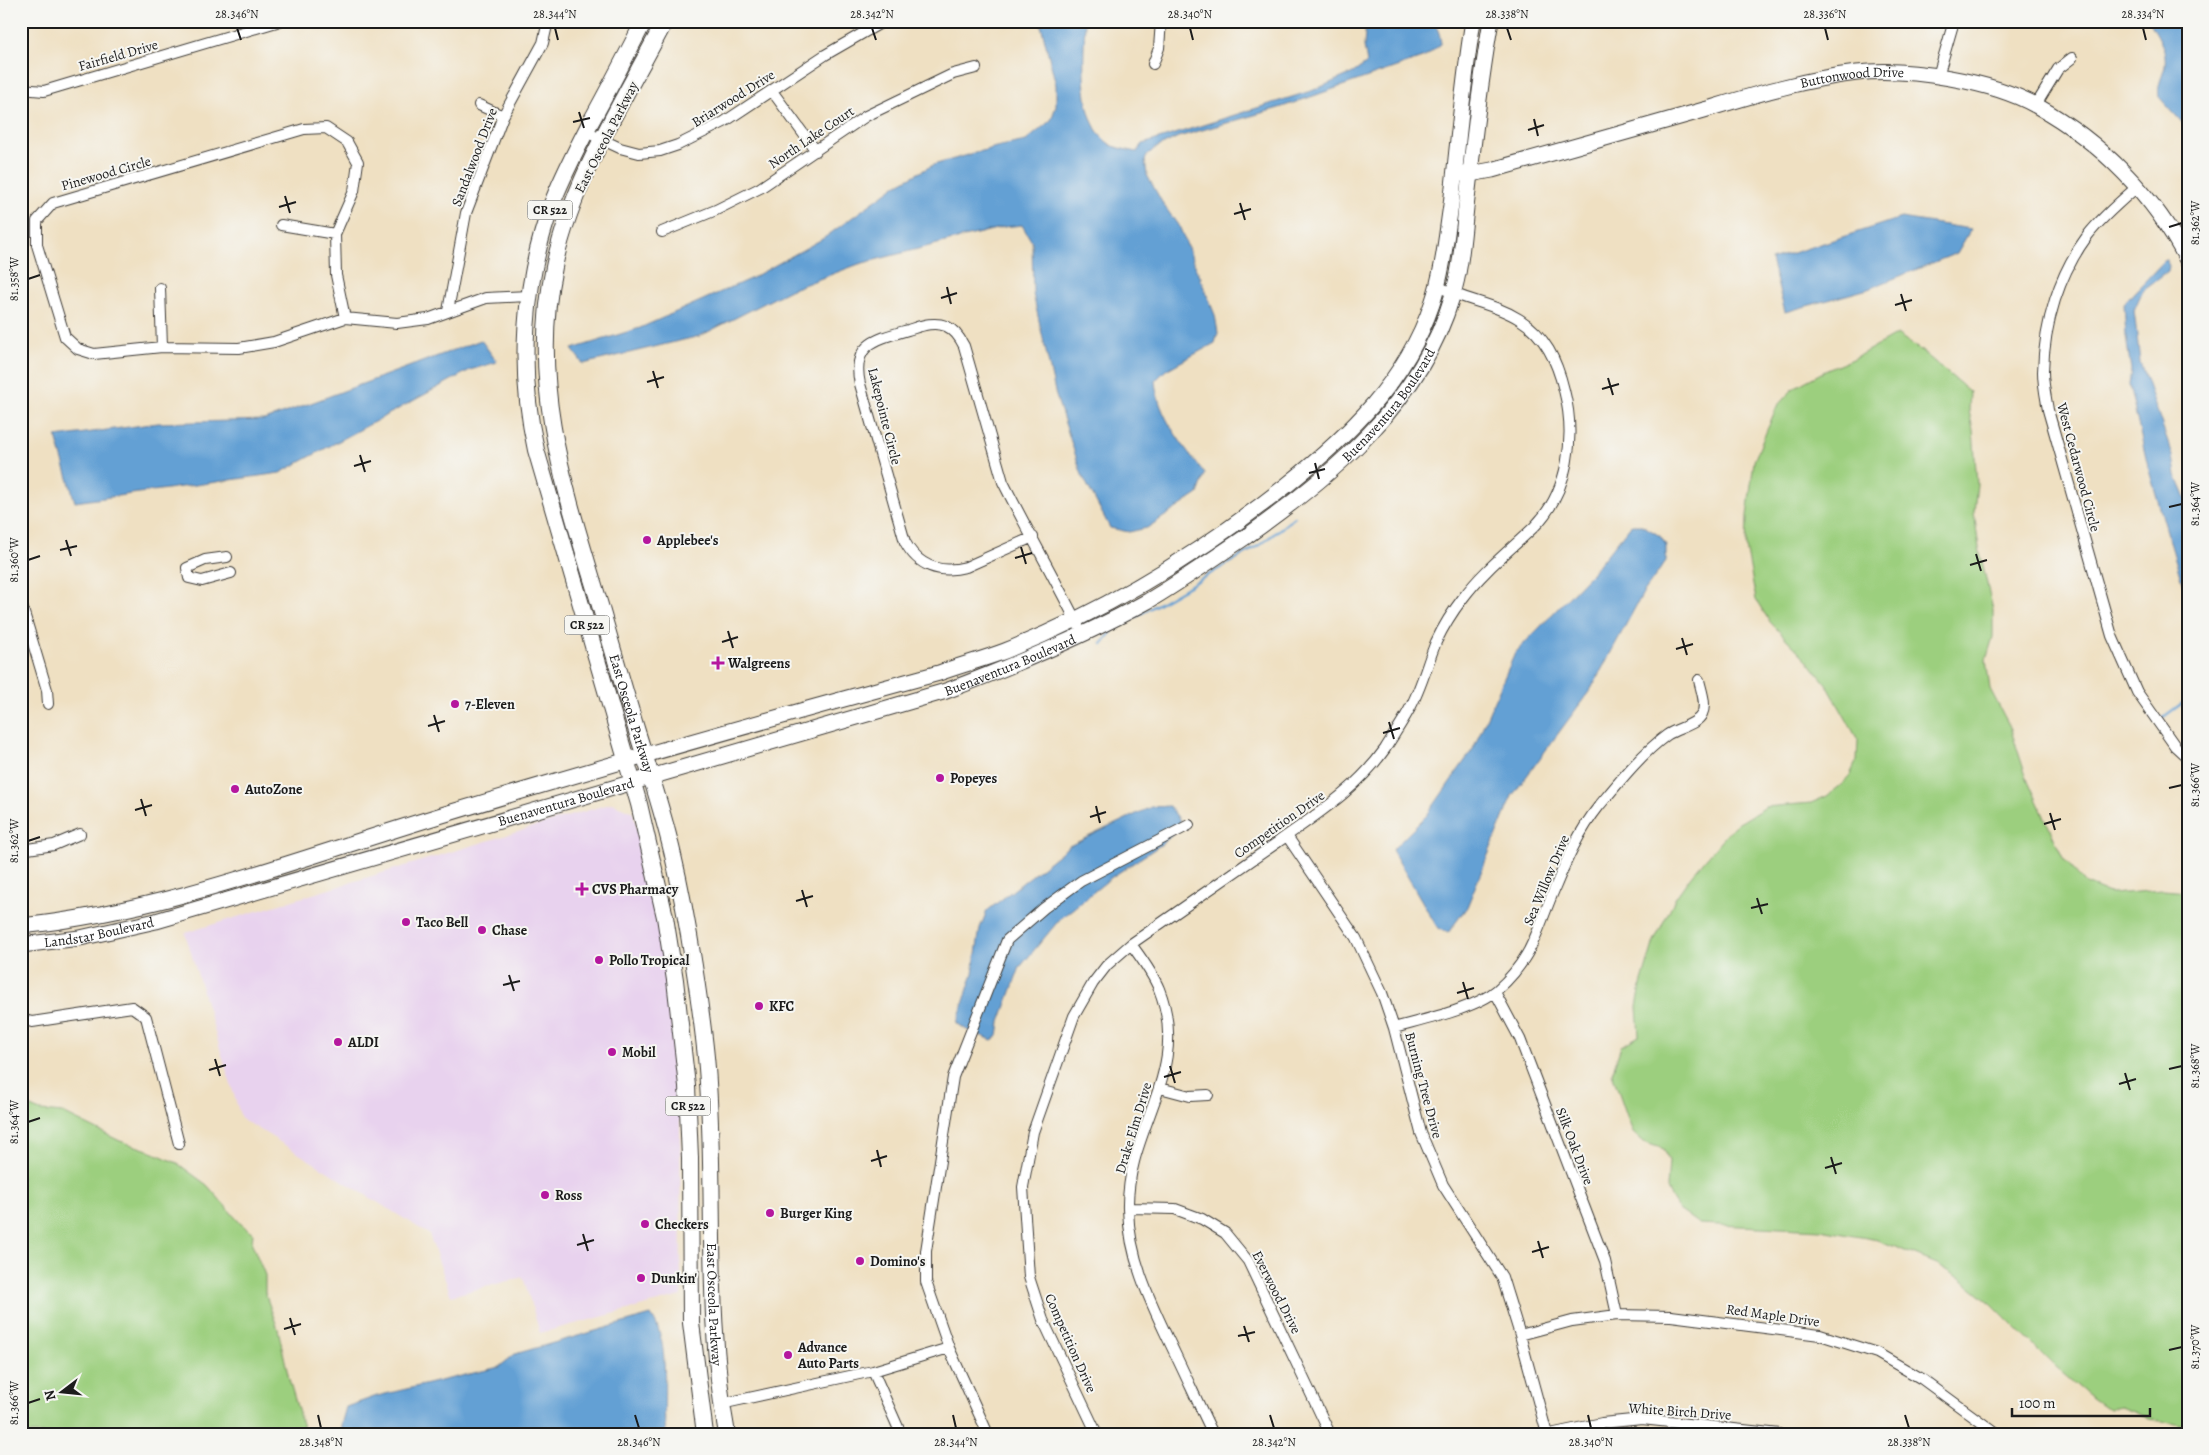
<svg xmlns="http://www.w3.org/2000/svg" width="2209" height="1455" font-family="Alegreya,serif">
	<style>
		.built { fill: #e8d2ee }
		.green { fill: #9ccf7e; stroke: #5c764d }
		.water { fill: #63a0d4; stroke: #405e78 }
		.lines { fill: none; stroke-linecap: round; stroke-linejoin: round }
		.stream { stroke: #63a0d4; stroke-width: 2.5 }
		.street-casing { stroke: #3c3935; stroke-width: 12 }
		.secondary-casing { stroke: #3c3935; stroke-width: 17 }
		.primary-casing { stroke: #3c3935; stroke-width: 18 }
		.street { stroke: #fff; stroke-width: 10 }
		.secondary { stroke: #fff; stroke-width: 15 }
		.primary { stroke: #fff; stroke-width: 16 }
		.ticks { fill: none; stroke: #1c1c1c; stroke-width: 2 }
		.poi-dot { fill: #b5179e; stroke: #f6f6f2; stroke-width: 2 }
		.labels { text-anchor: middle; stroke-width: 4; stroke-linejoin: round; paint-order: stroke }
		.shield { fill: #f6f6f2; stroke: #5d5d5c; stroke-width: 1 }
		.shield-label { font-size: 12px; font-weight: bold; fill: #1c1c1c }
		.street-label { font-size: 14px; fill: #1c1c1c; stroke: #f6f6f2 }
		.poi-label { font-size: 14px; font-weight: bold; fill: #1c1c1c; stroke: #f6f6f2; text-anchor: start }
		.neatline { fill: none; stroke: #1c1c1c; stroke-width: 2 }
		.ticks-label { font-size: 12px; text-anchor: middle; fill: #1c1c1c }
	</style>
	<rect width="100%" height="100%" fill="#f6f6f2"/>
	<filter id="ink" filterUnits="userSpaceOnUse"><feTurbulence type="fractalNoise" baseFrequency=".02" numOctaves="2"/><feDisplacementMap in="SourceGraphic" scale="10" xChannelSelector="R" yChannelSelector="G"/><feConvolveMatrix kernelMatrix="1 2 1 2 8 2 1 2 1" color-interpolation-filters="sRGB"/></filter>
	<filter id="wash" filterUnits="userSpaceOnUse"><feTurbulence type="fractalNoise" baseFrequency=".0096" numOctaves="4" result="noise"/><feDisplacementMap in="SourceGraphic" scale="20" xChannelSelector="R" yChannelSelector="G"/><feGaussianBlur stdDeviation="1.12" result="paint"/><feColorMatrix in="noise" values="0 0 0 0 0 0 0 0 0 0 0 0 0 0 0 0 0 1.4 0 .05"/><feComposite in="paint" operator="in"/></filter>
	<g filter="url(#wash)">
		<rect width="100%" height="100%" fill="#efe0c2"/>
		<path class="built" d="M612,803l21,9 33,131 14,165 1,188 -141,37 -17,-56 -72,19 -22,-62 -188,-116 -56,-185z"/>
		<path class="green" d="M1897,334l26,18 47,40 -1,19 4,19 4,54 -3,28 5,36 14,62v27l-7,23 4,29 20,38 16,49 37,82 23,26 25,10 52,-4 25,2v535l-39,-9 -29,-11 -12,2 -20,-14 -34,-29 -63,-63 -31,-25 -23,-14 -59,-24 -57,-10 -122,-6 -20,-14 -7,-11 -5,-11 2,-27 -5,-12 -21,-7 -10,-9 -21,-60 9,-27 18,-10 -2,-29 4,-22 13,-44 22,-44 15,-21 43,-50 32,-19 45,-4 16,-7 14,-11 9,-10 7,-15 1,-20 -31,-55 -19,-24 -38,-39 -14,-22 -10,-54 1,-30 7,-55 23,-55 18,-19 30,-16 28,-12z
			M21,1103l19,8 23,2 57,28 25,8 32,14 30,22 34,39 12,9 -1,11 13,31v18l13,36 11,50 16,55h-284z"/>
		<path class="water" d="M1040,21h45c-1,35 -8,103 26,124 7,4 19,5 26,7l6,-8 171,-54 39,-17 14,-10 -3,-17 2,-25h65c7,6 9,13 10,23l-16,13 -146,51 -101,29 -24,12 -7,7 -2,4 2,15 16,29 17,24 35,87 3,18 -3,10 -49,27 -11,11c3,36 28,64 50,93l-7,20 -51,34 -18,4 -19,-4 -28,-53 -26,-79 -23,-102 -1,-52 -10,-17 -18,2 -145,37 -69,26 -90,46 -117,28 -11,-15 68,-21 112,-50 72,-40 74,-54 35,-19 63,-18 30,-6 25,-21 5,-14v-21z
			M2149,21h39v108l-29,-32c-2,-11 2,-17 5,-27 5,-18 -6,-34 -15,-49z
			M1901,218l70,11 -14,24 -89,36 -83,23 -14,-52z
			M2166,259l3,7 -1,5 -25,19 -9,20 6,52 33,94 3,19 12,28v100l-40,-136 -19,-82 2,-15 -5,-33 -2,-34z
			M481,340l16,22 -27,8 -190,103 -205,29 -19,-65 102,-14 107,-3z
			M1631,525h11l18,11 6,9v16l-23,32 -52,96 -79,107 -45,111 -19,26 -11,-6 -45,-77 35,-35 46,-66 42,-96 75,-78z
			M1169,806l11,14v8l-18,16 -50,33 -52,42 -40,48 -20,55 -2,14 -6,4 -27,-11 -8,-6 16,-50 7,-45 7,-17 82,-65 82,-39z
			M651,1315c21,29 10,84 15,119h-322l-3,-9 5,-18 31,-11 122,-29 16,-13z"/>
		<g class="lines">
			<path class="stream" d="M1102,644l11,-14 147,-85 35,-28
				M2162,718l26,-19"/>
		</g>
	</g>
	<g filter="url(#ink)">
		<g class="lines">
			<g class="street-casing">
				<path id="street" d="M1277,22l1,-1
					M1153,64l6,-16 2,-27
					M1938,76l16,-55
					M21,89l23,2 236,-70
					M772,91l44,60
					M479,105l24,11
					M2036,105l22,-36 14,-11
					M586,132l34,16 19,5 21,-2 18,-6 46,-23 101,-67 59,-34
					M2138,186c-17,15 -36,31 -50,49 -29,39 -44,88 -45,137 0,12 3,26 5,38l64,226 25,56 38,54 13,12
					M281,225l54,9
					M662,232l54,-22 44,-22 106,-72 87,-42 23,-6
					M160,288l2,59
					M448,311l18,-98 37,-97 40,-73 5,-22
					M345,318l-9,-43 -1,-41 19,-43 4,-29 -11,-20 -21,-14 -22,1 -251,74 -16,18v24l28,92 13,12 16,5 68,-7 77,1 35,-6 71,-24 52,5 31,-4 58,-21 43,-2
					M1033,537l-67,30c-27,7 -48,-1 -61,-25l-45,-158c-9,-40 16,-45 48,-54 13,-4 25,-9 38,-4 9,4 14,12 18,20l39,136c24,48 51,95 75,143
					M227,557l-22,3 -18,8 2,10 13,3 29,-8
					M21,603l26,87 1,14
					M1287,836l69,102 26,55 12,35 27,105 22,52 59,92 18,58 27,99
					M21,850l33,-5 26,-11
					M1131,944c10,14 21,28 28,45 33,83 -33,139 -31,220 1,48 21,90 41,132 15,31 29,62 44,93
					M1495,992l25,47 85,222 12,54
					M21,1019l11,3 100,-15 14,10 33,127
					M1394,1028c28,-8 81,-19 103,-38 35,-30 40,-60 57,-100 12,-29 25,-59 45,-84 20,-24 42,-52 68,-71 10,-7 30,-10 35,-21 5,-10 -1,-24 -3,-34
					M1160,1088l30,8 18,-1
					M1128,1208l47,1 27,10 23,14 23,28 82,173
					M1520,1335l52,-14 45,-6 54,1 149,19 57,18 45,26 75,55
					M873,1371l28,63
					M721,1404l152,-33 76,-23
					M988,1434l-39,-86 -23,-66v-31l27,-174 54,-137 37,-32 37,-27 108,-56
					M1097,1434l-54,-114 -14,-43 -6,-90 10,-55 41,-116 19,-33 14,-18 24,-21c49,-34 98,-68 147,-102 39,-28 79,-53 107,-93 8,-13 17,-26 24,-39 12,-21 18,-46 27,-68 7,-15 17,-31 27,-44 20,-27 46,-47 71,-71 35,-35 42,-91 30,-137 -7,-29 -19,-55 -45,-71 -25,-16 -55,-18 -81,-33
					M1550,1434l52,-11 40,-4 138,15"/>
			</g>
			<g class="secondary-casing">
				<g id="secondary">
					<path id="s1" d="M1461,174h9l22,-4c71,-20 141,-40 212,-60 50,-15 101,-31 153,-37 50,-6 136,8 180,33 63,35 119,91 151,156"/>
					<path d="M21,926c145,-15 282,-69 421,-111 165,-50 331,-97 497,-142 22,-8 45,-14 66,-22 102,-41 196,-98 282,-166 62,-50 119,-104 145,-181 11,-32 14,-66 19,-99 7,-62 12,-123 22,-184"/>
					<path id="s2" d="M21,945l59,-7 76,-17 790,-230c69,-26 137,-54 202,-90 34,-20 66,-43 99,-65 86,-61 174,-134 205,-239 10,-31 11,-66 15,-98 7,-59 13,-119 24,-178"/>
				</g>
			</g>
			<g class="primary-casing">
				<g id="primary">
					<path d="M644,21c-18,35 -36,70 -55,104 -13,26 -27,52 -37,79 -29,79 -34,165 -16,246l103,354 26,113 10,63 12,106 3,72 1,165 14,111"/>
					<path id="s3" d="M665,21c-41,79 -93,159 -111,246 -26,121 14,231 48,345 12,42 24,84 37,126 12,38 24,75 33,113 9,38 16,76 22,115 6,39 12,78 14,117 8,117 -3,234 19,351"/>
				</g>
			</g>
			<use href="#street" class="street"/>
			<use href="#secondary" class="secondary"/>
			<use href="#primary" class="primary"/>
		</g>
	</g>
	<path class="ticks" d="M237,28l4,12M555,28l3,12M872,28l4,12M1190,28l3,12M1507,28l4,12M1825,28l3,12M2143,28l3,12M579,112l5,16M1534,119l4,17M573,122l17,-4M1528,130l16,-5M285,196l5,17M1240,203l5,17M279,207l17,-5M1234,214l17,-5M2169,227l13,-4M28,279l12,-4M947,287l4,17M1901,294l5,17M941,298l16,-5M1895,305l17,-5M653,371l5,17M1608,378l5,17M647,382l17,-5M1602,389l17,-5M360,455l5,17M1315,463l4,16M354,466l17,-5M1309,473l16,-4M2169,507l13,-3M66,540l5,16M1021,547l5,17M60,550l17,-4M1976,554l5,17M1015,558l17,-5M28,560l12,-4M1970,565l17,-5M728,631l5,17M1682,638l5,17M722,642l16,-5M1676,649l17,-5M434,715l5,17M1389,722l5,17M428,726l17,-5M1383,733l17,-5M2169,788l13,-3M141,799l5,17M1096,806l4,17M135,810l17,-5M2050,813l5,17M1090,817l16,-5M2044,824l17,-5M28,841l12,-4M802,890l5,17M1757,898l5,16M796,901l17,-5M1751,908l17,-4M509,975l5,16M1463,982l5,17M503,985l17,-4M1457,993l17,-5M215,1059l5,17M1170,1066l5,17M2169,1069l13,-3M209,1070l17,-5M2125,1073l5,17M1164,1077l17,-5M2119,1084l17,-5M28,1122l12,-4M877,1150l4,17M1831,1157l5,17M871,1161l16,-5M1825,1168l17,-5M583,1234l5,17M1538,1241l5,17M577,1245l17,-5M1532,1252l17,-5M290,1318l5,17M1244,1326l5,16M284,1329l17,-5M1238,1336l17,-4M2169,1350l13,-3M28,1403l12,-4M318,1415l3,13M635,1415l4,13M953,1415l3,13M1270,1415l4,13M1588,1415l3,13M1905,1415l4,13"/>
	<g class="poi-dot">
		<circle cx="647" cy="540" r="5"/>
		<path d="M715.5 655.5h5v5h5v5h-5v5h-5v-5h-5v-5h5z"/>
		<circle cx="455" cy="704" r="5"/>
		<circle cx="940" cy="778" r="5"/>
		<circle cx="235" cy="789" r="5"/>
		<path d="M579.5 881.5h5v5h5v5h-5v5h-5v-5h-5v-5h5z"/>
		<circle cx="406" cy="922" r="5"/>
		<circle cx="482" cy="930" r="5"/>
		<circle cx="599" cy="960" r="5"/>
		<circle cx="759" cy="1006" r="5"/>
		<circle cx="338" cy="1042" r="5"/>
		<circle cx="612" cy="1052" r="5"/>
		<circle cx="545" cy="1195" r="5"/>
		<circle cx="770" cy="1213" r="5"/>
		<circle cx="645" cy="1224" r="5"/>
		<circle cx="860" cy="1261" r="5"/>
		<circle cx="641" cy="1278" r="5"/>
		<circle cx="788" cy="1355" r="5"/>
	</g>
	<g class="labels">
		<g class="shield">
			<rect x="527.5" y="200.5" width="45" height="19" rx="4"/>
			<rect x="564.5" y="615.5" width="45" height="19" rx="4"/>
			<rect x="665.5" y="1096.5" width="45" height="19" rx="4"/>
		</g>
		<g class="shield-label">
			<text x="550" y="214">CR 522</text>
			<text x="587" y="629">CR 522</text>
			<text x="688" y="1110">CR 522</text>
		</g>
		<g class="street-label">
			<text transform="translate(118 55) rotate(-16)" y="5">Fairfield Drive</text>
			<text dy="5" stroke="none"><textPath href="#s1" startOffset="404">Buttonwood Drive</textPath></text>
			<text transform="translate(733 98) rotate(-32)" y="5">Briarwood Drive</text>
			<text transform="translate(606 137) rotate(-63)" y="5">East Osceola Parkway</text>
			<text transform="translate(811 137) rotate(-34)" y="5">North Lake Court</text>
			<text transform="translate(474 157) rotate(-69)" y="5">Sandalwood Drive</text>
			<text transform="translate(106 173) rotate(-16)" y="5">Pinewood Circle</text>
			<text dy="5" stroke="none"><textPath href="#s2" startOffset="1494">Buenaventura Boulevard</textPath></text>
			<text transform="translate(885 416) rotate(76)" y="5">Lakepointe Circle</text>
			<text transform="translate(2079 467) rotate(75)" y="5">West Cedarwood Circle</text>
			<text dy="5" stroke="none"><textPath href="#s2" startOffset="1029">Buenaventura Boulevard</textPath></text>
			<text dy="5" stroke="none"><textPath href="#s3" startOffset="729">East Osceola Parkway</textPath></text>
			<text dy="5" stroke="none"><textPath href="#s2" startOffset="564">Buenaventura Boulevard</textPath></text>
			<text transform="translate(1279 824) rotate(-35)" y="5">Competition Drive</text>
			<text transform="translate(1546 880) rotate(-67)" y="5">Sea Willow Drive</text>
			<text dy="5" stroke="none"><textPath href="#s2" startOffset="79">Landstar Boulevard</textPath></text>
			<text transform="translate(1424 1085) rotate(75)" y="5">Burning Tree Drive</text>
			<text transform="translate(1133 1128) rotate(-73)" y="5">Drake Elm Drive</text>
			<text transform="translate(1575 1146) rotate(69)" y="5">Silk Oak Drive</text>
			<text transform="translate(1277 1292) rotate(63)" y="5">Everwood Drive</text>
			<text dy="5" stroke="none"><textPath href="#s3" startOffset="1329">East Osceola Parkway</textPath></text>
			<text transform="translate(1773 1315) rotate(8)" y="5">Red Maple Drive</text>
			<text transform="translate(1071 1343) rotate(66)" y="5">Competition Drive</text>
			<text transform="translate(1680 1411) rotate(4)" y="5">White Birch Drive</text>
		</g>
		<g class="poi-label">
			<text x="657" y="545">Applebee's</text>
			<text x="728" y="668">Walgreens</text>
			<text x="465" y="709">7-Eleven</text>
			<text x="950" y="783">Popeyes</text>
			<text x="245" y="794">AutoZone</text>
			<text x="592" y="894">CVS Pharmacy</text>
			<text x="416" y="927">Taco Bell</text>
			<text x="492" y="935">Chase</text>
			<text x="609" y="965">Pollo Tropical</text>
			<text x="769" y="1011">KFC</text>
			<text x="348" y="1047">ALDI</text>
			<text x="622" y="1057">Mobil</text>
			<text x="555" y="1200">Ross</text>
			<text x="780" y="1218">Burger King</text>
			<text x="655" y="1229">Checkers</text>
			<text x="870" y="1266">Domino's</text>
			<text x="651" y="1283">Dunkin'</text>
			<text x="798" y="1352">Advance<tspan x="798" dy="16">Auto Parts</tspan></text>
		</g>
	</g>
	<rect width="2209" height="1455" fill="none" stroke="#f6f6f2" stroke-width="55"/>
	<g transform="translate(62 1392) rotate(254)" stroke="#f6f6f2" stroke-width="4" paint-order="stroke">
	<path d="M0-4L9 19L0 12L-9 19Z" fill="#1c1c1c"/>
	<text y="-8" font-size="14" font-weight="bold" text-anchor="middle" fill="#1c1c1c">N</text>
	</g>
	<path d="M2012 1408v8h138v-8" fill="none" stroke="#1c1c1c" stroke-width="2.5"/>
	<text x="2019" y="1408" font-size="15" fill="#1c1c1c" stroke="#f6f6f2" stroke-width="4" paint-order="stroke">100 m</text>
	<rect x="28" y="28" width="2154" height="1400" class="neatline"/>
	<g class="ticks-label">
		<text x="237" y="18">28.346°N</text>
		<text x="555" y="18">28.344°N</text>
		<text x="872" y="18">28.342°N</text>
		<text x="1190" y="18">28.340°N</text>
		<text x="1507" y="18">28.338°N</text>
		<text x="1825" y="18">28.336°N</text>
		<text x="2143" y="18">28.334°N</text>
		<text transform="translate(2195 223) rotate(-90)" y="4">81.362°W</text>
		<text transform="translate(14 279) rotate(-90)" y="4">81.358°W</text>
		<text transform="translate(2195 504) rotate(-90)" y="4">81.364°W</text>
		<text transform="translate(14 560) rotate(-90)" y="4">81.360°W</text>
		<text transform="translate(2195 785) rotate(-90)" y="4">81.366°W</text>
		<text transform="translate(14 841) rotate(-90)" y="4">81.362°W</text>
		<text transform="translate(2195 1066) rotate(-90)" y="4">81.368°W</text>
		<text transform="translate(14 1122) rotate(-90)" y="4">81.364°W</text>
		<text transform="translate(2195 1347) rotate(-90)" y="4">81.370°W</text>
		<text transform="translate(14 1403) rotate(-90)" y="4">81.366°W</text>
		<text x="321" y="1446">28.348°N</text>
		<text x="639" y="1446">28.346°N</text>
		<text x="956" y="1446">28.344°N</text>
		<text x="1274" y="1446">28.342°N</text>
		<text x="1591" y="1446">28.340°N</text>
		<text x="1909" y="1446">28.338°N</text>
	</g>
</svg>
